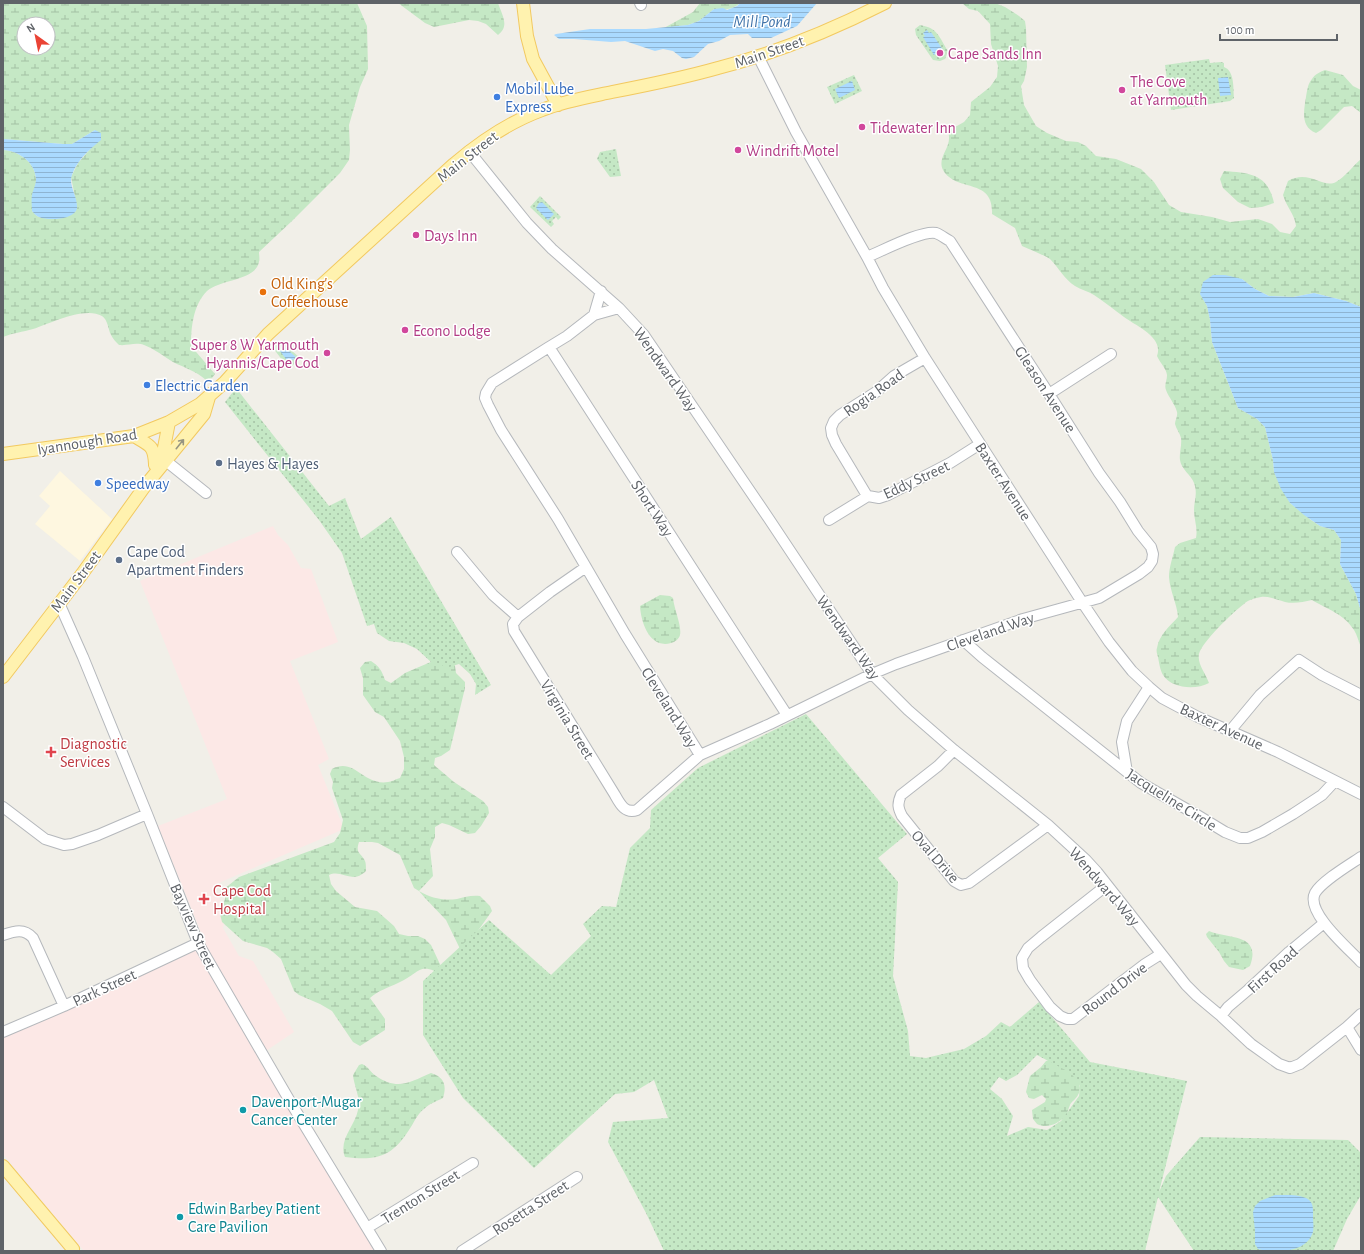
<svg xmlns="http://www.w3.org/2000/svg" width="1364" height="1254" font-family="'Alegreya Sans',sans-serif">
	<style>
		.commercial { fill: #fef7e0 }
		.medical { fill: #fce8e6 }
		.wetland { fill: url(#wetland-marsh); fill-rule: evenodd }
		.park { fill: url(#park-dots); fill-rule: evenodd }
		.water { fill: url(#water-rules) }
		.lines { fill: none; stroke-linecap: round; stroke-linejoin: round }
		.minor-casing { stroke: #b5b8bc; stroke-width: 12 }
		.major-casing { stroke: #f2c960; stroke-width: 14 }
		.minor { stroke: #fff; stroke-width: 10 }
		.major { stroke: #fff2af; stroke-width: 12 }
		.oneway { stroke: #979581 }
		.hotel-dot { fill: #d1479c; stroke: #fff; stroke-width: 1.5 }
		.shop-dot { fill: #3f7fe0; stroke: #fff; stroke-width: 1.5 }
		.food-dot { fill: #e8710a; stroke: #fff; stroke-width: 1.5 }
		.service-dot { fill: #5c6f8a; stroke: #fff; stroke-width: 1.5 }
		.health-dot { fill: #e0444e; stroke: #fff; stroke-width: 1.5 }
		.culture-dot { fill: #0f9aa8; stroke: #fff; stroke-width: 1.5 }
		.labels { text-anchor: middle; stroke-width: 3; stroke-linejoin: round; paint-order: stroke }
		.street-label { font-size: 16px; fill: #5f6368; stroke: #fff }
		.hotel-label { font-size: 16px; fill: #b23c85; stroke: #fff; text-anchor: start }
		.shop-label { font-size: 16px; fill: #366cbe; stroke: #fff; text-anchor: start }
		.food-label { font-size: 16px; fill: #c56008; stroke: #fff; text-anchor: start }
		.service-label { font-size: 16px; fill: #4e5e75; stroke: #fff; text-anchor: start }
		.health-label { font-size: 16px; fill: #be3a42; stroke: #fff; text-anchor: start }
		.culture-label { font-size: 16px; fill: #0d838f; stroke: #fff; text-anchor: start }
		.water-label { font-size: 17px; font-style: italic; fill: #4174aa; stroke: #fff }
	</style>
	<defs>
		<pattern id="wetland-marsh" width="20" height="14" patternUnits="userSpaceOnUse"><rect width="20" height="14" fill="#c5e8c5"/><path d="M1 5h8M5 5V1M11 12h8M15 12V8" fill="none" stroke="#a3c0a4"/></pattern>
		<pattern id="park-dots" width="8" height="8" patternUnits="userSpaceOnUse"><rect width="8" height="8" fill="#c5e8c5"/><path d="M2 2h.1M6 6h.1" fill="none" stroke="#a3c0a4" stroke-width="1.8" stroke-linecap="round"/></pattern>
		<pattern id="water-rules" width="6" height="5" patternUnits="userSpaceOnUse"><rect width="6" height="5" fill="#aadaff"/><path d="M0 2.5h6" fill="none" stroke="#8eb4d2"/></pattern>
	</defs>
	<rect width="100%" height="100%" fill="#f1efe8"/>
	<path class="commercial" d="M60,471l52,48 -32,42 -45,-37 15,-18 -11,-10z"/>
	<path class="medical" d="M273,526l5,9 10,10 13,23 10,1 27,73 -48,19 39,98 -11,6 26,64 -130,56 12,29 -3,14 16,28 14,5 41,71 -37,25 119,194h-292l-81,-97v-117l203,-92 -48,-119 69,-27 -87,-218z"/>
	<path class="wetland" d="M3,3h354l10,23 1,43 -8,18 -11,38 1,25 -1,10 -9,13 -48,48 -33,31c0,3 1,7 0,10 -4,19 -39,17 -52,29 -14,14 -16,37 -16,55l24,28 -3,4 -6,2c-10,-9 -21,-12 -33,-18 -8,-5 -20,-14 -29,-17 -9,-3 -16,1 -25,0 -3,-3 -6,-6 -8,-10 -3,-6 -3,-15 -9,-19 -17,-10 -51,7 -69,13 -10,3 -21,4 -30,8v-187c16,1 32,12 33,29 0,10 -3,22 -4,32l5,5 4,2 34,-6 2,-5 -6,-30 7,-14 14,-16 3,-17 -23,14h-9l-60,-5zM24,24h24v24h-24z
		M398,3h100c4,12 12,23 0,32l-12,-11 -8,-3 -9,-1 -35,7 -9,-4z
		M700,3h40c-8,7 -16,7 -26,6l-15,12 -11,4 -24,3 29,-16z
		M962,3h33l10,4 14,9 6,5 1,7 1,39 -3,14 -3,5 3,19 12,21 11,7 19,8 12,1 8,4 10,10 20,3 25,10 13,13 15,23 12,7 31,5 18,5 28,-3 14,5 8,8 10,2 6,-8c-1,-11 -10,-20 -13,-31l5,-14c21,-12 35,8 48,1 9,-5 17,-16 25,-23v148l-15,-6 -32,-8 -21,4 -24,-1 -14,-7 -13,-10 -42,14 7,13 3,14 2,22 26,66 19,11 8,8 8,33 1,12 16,31 21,17 9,6 14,4 7,10 -1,24 16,30 5,18v36c-2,-6 -4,-13 -7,-18 -10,-16 -27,-21 -42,-30 -9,2 -18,4 -27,2 -8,-2 -16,-6 -24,-5 -6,1 -13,3 -17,7 -11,8 -42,38 -45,50 -2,10 7,20 10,29 -13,7 -37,6 -46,-8 -3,-5 -4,-13 -5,-18 -1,-3 -2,-7 -1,-9 2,-13 13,-22 21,-31 -1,-14 -8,-25 -9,-40 0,-10 4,-20 6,-30l5,-4 16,-5c2,-10 -2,-18 -2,-28 0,-9 4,-16 0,-27 -3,-8 -13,-14 -14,-23 -1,-7 2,-14 1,-22 -1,-5 -5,-9 -6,-14 0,-4 3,-8 2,-12 -2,-8 -8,-14 -11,-22 -2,-5 1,-9 1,-15 -1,-7 -7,-12 -10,-19 7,-19 -21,-30 -33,-39 -10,-7 -19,-15 -30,-22 -6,-4 -13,-5 -19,-9 -11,-7 -16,-18 -25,-27 -2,-2 -23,-11 -28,-13l-7,-18 -23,-14c2,-37 -36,-21 -49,-44 -6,-12 7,-21 6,-33 0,-2 -1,-4 -1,-6l16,-9 6,-7 1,-13 19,-15 7,-10 1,-11 -7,-22 -1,-20 -12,-13 -9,-2z
		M1325,70l18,5 10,11 8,4v23l-9,-7 -8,1 -23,23 -5,3c-16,-6 -12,-23 -10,-36 1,-6 2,-14 6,-18 3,-5 8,-7 13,-9z
		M1224,171c26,2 44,3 50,32l-12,4 -12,1 -12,-6 -15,-14 -3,-9z
		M660,595l10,1 3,2c1,11 9,28 7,37 -1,4 -5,7 -9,8 -21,6 -30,-20 -31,-37z
		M454,659l2,14 9,9v6l-15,62 -9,6 -6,2 -1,7 20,17 29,19 5,6 1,6 -8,13 -6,7 -7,1 -19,-9 -7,-2 -7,4v10l-5,12 3,27 -14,15c12,7 24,10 38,8 8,-2 14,-4 23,-3l10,10 2,5 -30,42 -16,-33 -21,-22 -6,-7 -5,-3 -14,-33 -22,-12 -6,-1h-13c-4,12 2,10 6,19 1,2 1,7 1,10 -14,14 -24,-2 -37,4l2,9 5,7 19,16 22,4 17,15 5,8 9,2h10l7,3 6,6 15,32c-28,-17 -25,-4 -48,6 -10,5 -19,7 -28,15l15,21v11l-25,16 -7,-4 -21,-31 -12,-7 -21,-9 -5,-4 -13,-32 -8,-7 -6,-4 -24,-7 -21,-19 -2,-8 6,-18 -2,-7 15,-12 95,-35 6,-9 3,-13 -11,-32 1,-6 -3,-8 2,-5c23,-12 31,17 56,13 3,0 8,-3 12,-4l4,-9v-12l-4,-16 -16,-24 -9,-5 -12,-17v-17l-3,-10 5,-6 6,-1c8,5 11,10 14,19l6,3 14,-10 28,-12z
		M1209,931c19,8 53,2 41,35l-7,4 -14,-3 -5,-6 -5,-9 -12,-15 -1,-3z
		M1050,1060c12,5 37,19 28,35 -2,4 -7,7 -8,10 -2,4 -2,8 -5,12 -8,7 -18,12 -28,7l-4,-5 -1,-9 13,-8 1,-3 -4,-4 -8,4 -5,-1 -3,-6 4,-16 11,-9 5,-6z
		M362,1064c6,2 8,8 14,12 22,15 34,6 55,-3 13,4 16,12 12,25 -6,3 -14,6 -19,11 -7,5 -10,14 -15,21 -17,27 -33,31 -64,27 -7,-17 10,-31 13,-47 3,-12 -4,-24 -5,-35l6,-10z"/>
	<path class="park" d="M920,25c18,3 19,12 28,26l-3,8 -5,2 -7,-1 -17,-25 -1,-6z
		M1209,59l1,4 11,-1 3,1v4c11,4 9,22 10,31l-4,3 -59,9 -6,-45z
		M854,75l8,16 -27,13 -8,-17z
		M616,149l5,27 -11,1 -13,-18 3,-7z
		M540,196l21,21 -3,3 -2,-3 -4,4 2,3 -3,3 -21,-20z
		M277,341l3,3 2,-2 18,16 -9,9 -5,-2 -13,-17 1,-2z
		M236,388l93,118 16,-8 16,41 30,-22 100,168 -16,10 1,-11 -6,-10 -11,-10 -13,4 -4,-3 -10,-2 -15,-14 -13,-6 -15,-2 -12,-8 -3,-9 -7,2 -25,-73 -23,-33 -94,-118z
		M806,714l101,120 -29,24 20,24 -5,94 15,55 2,25 16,2 38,-9 22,-13 15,-14 9,5 29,-25 51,60 97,19 -28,111 7,-16 34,-39 148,3 13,13v42l-14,24 -14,32h-139l-36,-54 -13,54h-481l-18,-38 -38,-71 5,-20 55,-4 -14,-38 -20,12 -19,2 -81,74 -71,-70 -40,-63v-54l66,-61 62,55 40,-39 -8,-12 19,-18 14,1 14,-59 20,-20 1,-18 47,-42zM1037,1055l34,18 9,13 -1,10 -18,25 -14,9 -19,-3 -21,9 6,-20 -11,-17 -12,-10 9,-12 7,4 11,-6z"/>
	<path class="water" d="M740,3h77l-20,23 -26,12h-19l-4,-4 -18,1 -11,6 -11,3 -14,13 -8,2 -4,-1 -9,-7 -10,-2 -8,2 -30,-10 -14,1 -37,-3h-15l-5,-4 2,-1 34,-5h56l42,-4 11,-4 15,-12 9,-1 4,2 10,-4z
		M927,30l2,3 2,-1 12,18 -9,5 -11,-18 2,-1 -2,-3z
		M1228,77l3,18 -11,1 -2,-18z
		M852,81l3,9 -16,8 -4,-9z
		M95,130l6,3v7c-11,9 -24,20 -29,35 -4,10 6,22 5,33 -2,12 -29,13 -38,9 -3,-1 -5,-4 -7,-6 0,-5 -1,-11 0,-16 1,-5 4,-10 4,-16 -1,-17 -17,-28 -33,-29v-11l60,5h9z
		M542,202l12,12 -6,6 -12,-12 3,-5z
		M1213,275h12l17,4 13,10 14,7 24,1 21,-4 32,8 15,6v305l-5,-18 -16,-30 1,-24 -7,-10 -14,-4 -16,-11 -14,-12 -9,-14 -7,-17 -1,-12 -8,-33 -8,-8 -19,-11 -26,-66 -2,-22 -3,-14 -7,-12 3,-12z
		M284,347l12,10 -7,6 -9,-12z
		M1275,1195c10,0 22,-1 31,3 8,4 7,11 7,19 0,4 1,10 0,15 -7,21 -34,20 -51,18l-4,-1 -3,-5v-13l-2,-19 2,-6 5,-5z"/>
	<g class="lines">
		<g class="minor-casing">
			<path id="minor" d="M640,3l1,2
				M758,56l38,76 71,125 16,31 42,70 157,244 27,40 23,29 17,16 13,11 15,8 21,11 80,35 83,42
				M469,151l58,72 25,26 67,59 25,27 125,184 103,155 36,36 46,40 94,75 38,35 11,12 89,113 11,11 24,20 30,28 28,20 11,4 10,-4 47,-37 14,-13
				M619,308l-25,7 -27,21 -18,11 238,368
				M594,315l7,-24
				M549,347l-57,36 -6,10 -1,5 3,7 13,25 57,89 67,115 75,121 70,-31 102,-50 24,-10 127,-45 76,-21 40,-24 9,-7 4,-6 1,-7 -2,-7 -13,-16 -18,-29 -21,-29 -50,-79 -99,-153c-4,-2 -9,-6 -14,-8 -15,-3 -54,18 -69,24
				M1049,394l62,-40
				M166,461l40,32
				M868,496l-2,-2 -30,-50 -4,-9 -1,-7 3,-7 6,-6 36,-23 18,-16 31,-18
				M829,520l39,-24 11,2 9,-3 62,-32 30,-19
				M457,552l36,43 25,22
				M586,567l-36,25 -32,25 -5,7 1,7 101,164c5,9 10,19 22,15l63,-55
				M59,603l24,54 64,157 51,129 93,160 90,148
				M963,640l19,17 159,126 56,32 28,17 15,6h8l14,-6 31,-18 29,-19 13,-14
				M1230,731l30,-36 39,-35 23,15 39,20
				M954,750l-16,16 -37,29c-4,9 -3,13 1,21l52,65 7,4 8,-2 79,-58
				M1127,772l-5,-30 5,-21 22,-34
				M3,807l42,32 19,6 8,-1 26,-9 49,-21
				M1361,857c-12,8 -39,24 -46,36 -10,19 34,56 46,69
				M1107,885l-66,52 -13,11 -6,10 1,10 7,12 20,27 10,9 7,3h6l72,-55 16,-10
				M3,935c12,-4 21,-7 30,3l31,68
				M1221,1016l7,-9 20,-17 41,-38 35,-29
				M1347,1027l14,23
				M3,1032l61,-26 134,-63
				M367,1228l106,-65
				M462,1251l115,-74"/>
		</g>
		<g class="major-casing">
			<path id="major" d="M523,3l4,33 6,23 25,46
				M134,436c16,10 20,9 21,28
				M3,454l131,-18 35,-14 31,-18 25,-22 43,-48 186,-170c26,-22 55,-42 88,-54 22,-9 46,-13 70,-18 36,-7 71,-14 106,-24 58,-15 114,-38 167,-65
				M155,465l8,-12 6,-31
				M3,677l79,-103 63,-88 59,-72 5,-17
				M3,1166l70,83 -1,2"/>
		</g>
		<use href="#minor" class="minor"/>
		<use href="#major" class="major"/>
	</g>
	<defs><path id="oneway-shaft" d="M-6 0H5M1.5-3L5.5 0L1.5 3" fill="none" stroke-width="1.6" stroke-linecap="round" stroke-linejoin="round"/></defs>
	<use class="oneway" href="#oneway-shaft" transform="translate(180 444) rotate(-51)"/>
	<g class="hotel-dot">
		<circle cx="940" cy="53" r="4"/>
		<circle cx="1122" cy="90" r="4"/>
		<circle cx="862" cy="127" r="4"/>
		<circle cx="738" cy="150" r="4"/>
		<circle cx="416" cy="235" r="4"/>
		<circle cx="405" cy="330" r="4"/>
		<circle cx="327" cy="353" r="4"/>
	</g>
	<g class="shop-dot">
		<circle cx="497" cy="97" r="4"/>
		<circle cx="147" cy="385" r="4"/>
		<circle cx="98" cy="483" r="4"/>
	</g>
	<circle class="food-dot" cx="263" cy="292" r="4"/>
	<g class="service-dot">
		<circle cx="219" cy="463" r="4"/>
		<circle cx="119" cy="560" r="4"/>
	</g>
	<g class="health-dot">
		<path d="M49 746h4v4h4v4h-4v4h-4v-4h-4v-4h4z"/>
		<path d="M202 893h4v4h4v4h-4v4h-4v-4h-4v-4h4z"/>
	</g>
	<g class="culture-dot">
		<circle cx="243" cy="1110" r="4"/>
		<circle cx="180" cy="1217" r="4"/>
	</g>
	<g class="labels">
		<g class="street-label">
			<text transform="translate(769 51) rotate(-19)" y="6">Main Street</text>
			<text transform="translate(467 156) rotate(-38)" y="6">Main Street</text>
			<text transform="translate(666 369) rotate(55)" y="6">Wendward Way</text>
			<text transform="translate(1046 389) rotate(57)" y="6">Gleason Avenue</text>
			<text transform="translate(873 392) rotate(-35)" y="6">Rogia Road</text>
			<text transform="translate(87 441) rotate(-9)" y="6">Iyannough Road</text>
			<text transform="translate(916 479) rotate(-25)" y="6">Eddy Street</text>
			<text transform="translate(1004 481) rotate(57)" y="6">Baxter Avenue</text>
			<text transform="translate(653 508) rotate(57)" y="6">Short Way</text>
			<text transform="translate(75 581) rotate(-53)" y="6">Main Street</text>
			<text transform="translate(990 631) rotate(-19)" y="6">Cleveland Way</text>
			<text transform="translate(849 637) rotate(55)" y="6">Wendward Way</text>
			<text transform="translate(670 707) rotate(58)" y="6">Cleveland Way</text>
			<text transform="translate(568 719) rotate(59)" y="6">Virginia Street</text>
			<text transform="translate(1222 726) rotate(25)" y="6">Baxter Avenue</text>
			<text transform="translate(1172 799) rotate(32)" y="6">Jacqueline Circle</text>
			<text transform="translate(936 856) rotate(49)" y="6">Oval Drive</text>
			<text transform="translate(1105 886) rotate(49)" y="6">Wendward Way</text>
			<text transform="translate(194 926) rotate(66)" y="6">Bayview Street</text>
			<text transform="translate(1272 969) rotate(-42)" y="6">First Road</text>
			<text transform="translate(104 987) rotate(-25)" y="6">Park Street</text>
			<text transform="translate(1114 988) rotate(-37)" y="6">Round Drive</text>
			<text transform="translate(420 1196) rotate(-32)" y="6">Trenton Street</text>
			<text transform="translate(530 1207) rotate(-33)" y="6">Rosetta Street</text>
		</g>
		<g class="hotel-label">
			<text x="948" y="59">Cape Sands Inn</text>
			<text x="1130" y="87">The Cove<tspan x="1130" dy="18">at Yarmouth</tspan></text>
			<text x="870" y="133">Tidewater Inn</text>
			<text x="746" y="156">Windrift Motel</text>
			<text x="424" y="241">Days Inn</text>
			<text x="413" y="336">Econo Lodge</text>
			<text x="319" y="350" text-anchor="end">Super 8 W Yarmouth<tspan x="319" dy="18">Hyannis/Cape Cod</tspan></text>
		</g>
		<g class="shop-label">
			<text x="505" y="94">Mobil Lube<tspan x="505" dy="18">Express</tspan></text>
			<text x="155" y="391">Electric Garden</text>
			<text x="106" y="489">Speedway</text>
		</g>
		<g class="food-label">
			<text x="271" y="289">Old King's<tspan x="271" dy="18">Coffeehouse</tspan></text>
		</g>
		<g class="service-label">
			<text x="227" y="469">Hayes &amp; Hayes</text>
			<text x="127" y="557">Cape Cod<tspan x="127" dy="18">Apartment Finders</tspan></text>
		</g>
		<g class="health-label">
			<text x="60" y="749">Diagnostic<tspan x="60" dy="18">Services</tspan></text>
			<text x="213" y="896">Cape Cod<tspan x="213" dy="18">Hospital</tspan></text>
		</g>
		<g class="culture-label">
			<text x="251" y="1107">Davenport-Mugar<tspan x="251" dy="18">Cancer Center</tspan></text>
			<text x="188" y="1214">Edwin Barbey Patient<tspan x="188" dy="18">Care Pavilion</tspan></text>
		</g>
		<g class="water-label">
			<text x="762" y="27">Mill Pond</text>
		</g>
	</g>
	<rect width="1364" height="1254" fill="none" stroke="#5f6368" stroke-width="8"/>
	<g transform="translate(36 36) rotate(327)"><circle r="19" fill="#ffffff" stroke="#bfc1c3"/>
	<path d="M0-3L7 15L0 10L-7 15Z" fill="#ea4335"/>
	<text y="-6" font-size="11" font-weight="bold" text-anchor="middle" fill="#5f6368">N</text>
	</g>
	<path d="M1220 34v6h117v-6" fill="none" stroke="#5f6368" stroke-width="2"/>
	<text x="1226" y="34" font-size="12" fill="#5f6368" stroke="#ffffff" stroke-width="3" paint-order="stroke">100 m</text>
</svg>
